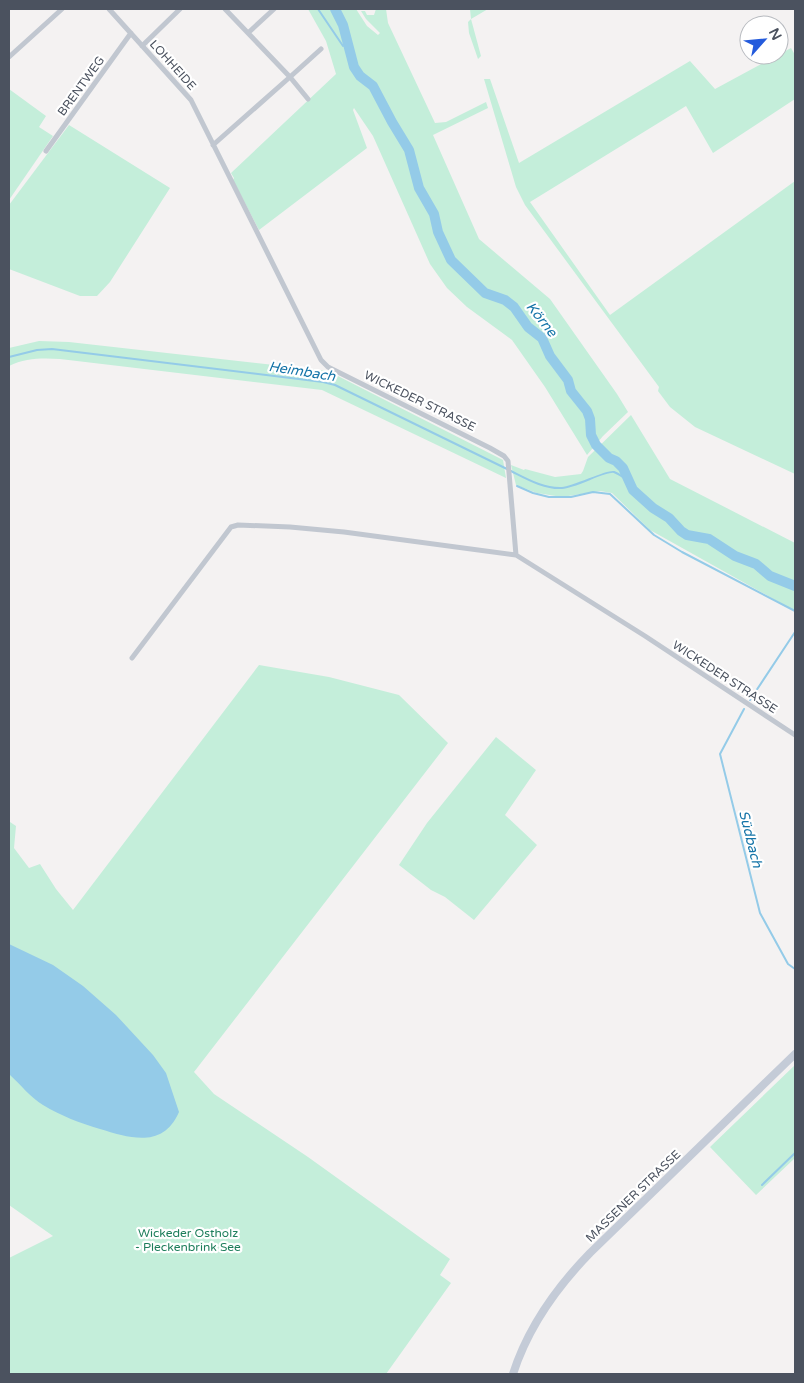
<svg xmlns="http://www.w3.org/2000/svg" width="804" height="1383" font-family="'Varela Round',sans-serif">
	<style>
		.green { fill: #c4eeda }
		.water { fill: #94cbe8 }
		.lines { fill: none; stroke-linecap: round; stroke-linejoin: round }
		.stream { stroke: #94cbe8; stroke-width: 2 }
		.river { stroke: #94cbe8; stroke-width: 10 }
		.street { stroke: #c1c7d0; stroke-width: 5 }
		.secondary { stroke: #c4cbd7; stroke-width: 8 }
		.labels { text-anchor: middle; stroke-width: 4.5; stroke-linejoin: round; paint-order: stroke }
		.street-label { font-size: 12px; fill: #4b525f; stroke: #fff }
		.park-label { font-size: 12px; fill: #1d7e5b; stroke: #fff }
		.water-label { font-size: 14px; font-style: italic; fill: #1574a8; stroke: #fff }
	</style>
	<rect width="100%" height="100%" fill="#f4f2f2"/>
	<path class="green" d="M308,9h48l11,17 11,9 2,-2 -14,-14 -5,-8h4l2,4h7l2,-6h10l2,14 47,100 11,-1 40,-20 2,6 -55,27 46,104 71,60 67,95 11,18 -25,24 -16,19 -42,-68 -33,-47 -45,-33 -20,-19 -17,-24 -57,-128 -19,-28 -1,2 14,38 -108,82 -26,-50 1,-2 -3,-5 105,-99 -10,-33z
		M470,9h18l-17,10 10,37 -3,3 -9,-26 -1,-11 3,-3z
		M791,48l4,7v44l-82,54 -27,-47 -156,96 80,113 185,-134v293l-100,-47 -25,-20 -12,-16 1,-4 -134,-182 -9,-18 -32,-108h6l29,84 171,-102 25,28z
		M9,89l37,27 -7,11 14,9 -44,64z
		M69,125l101,63 -60,94 -13,14h-17l-71,-27v-64z
		M39,341l30,1 259,29 175,89 3,18 -184,-88 -262,-31c-18,-1 -35,-1 -51,7v-18z
		M631,415l39,64 125,64v68l-145,-81 -38,-37 -12,-2 -38,6 -25,-4 -21,-8 -5,-20 13,5 1,-1 30,8 26,-3 2,-3 5,-14z
		M259,665l70,12 70,18 49,48 -254,329 20,22 94,63 142,102 -10,16 11,8 -65,91h-377v-116l44,-22 -44,-31v-381l1,-2 6,4 -2,22 15,20 11,-4 16,25 17,21z
		M496,737l40,33 -31,45 32,30 -63,75 -29,-23 -14,-7 -32,-25 28,-42z
		M795,1065v93l-39,37 -46,-48z"/>
	<path class="water" d="M9,944l44,21 30,21 33,29 37,40 13,18 13,39c-16,37 -49,26 -79,17 -20,-6 -39,-13 -57,-24 -12,-7 -23,-21 -34,-31z"/>
	<g class="lines">
		<path class="stream" d="M318,9l25,37
			M9,357l28,-7 15,-1 271,33 12,3 172,84
			M511,471c16,8 33,18 51,17 14,-1 44,-18 52,-16 5,2 10,6 14,8
			M517,486l16,7 16,4h22l22,-5 17,2 44,41 28,17 113,59
			M750,700l45,-68
			M744,709l-24,45 40,159 28,51 7,5
			M762,1185l33,-32"/>
		<path class="river" d="M335,9l8,16 11,42 6,9 13,10 19,36 17,28 10,38 15,26 4,18 13,28 34,33 20,7 9,7 14,20 14,11 8,18 18,24 3,11 16,20 3,8 1,16 5,10 13,13 7,3 7,7 10,22 20,18 16,10 12,13 6,4 22,4 26,17 21,8 14,12 25,10"/>
		<path class="street" d="M109,9l82,91 130,260 7,7 162,81 14,8 4,5 8,94
			M248,33l26,-24
			M142,46l38,-37
			M9,57l53,-48
			M308,99l-18,-22 31,-28
			M213,145l77,-68 -65,-68
			M46,151l85,-118
			M132,658l99,-131 7,-2 52,2 54,5 172,23 129,81 150,99"/>
		<path class="secondary" d="M513,1374c15,-47 43,-86 77,-121l205,-199"/>
	</g>
	<g class="labels">
		<g class="street-label">
			<text transform="translate(173 65) rotate(48)" y="4">LOHHEIDE</text>
			<text transform="translate(81 86) rotate(-54)" y="4">BRENTWEG</text>
			<text transform="translate(420 401) rotate(26)" y="4">WICKEDER STRASSE</text>
			<text transform="translate(725 677) rotate(33)" y="4">WICKEDER STRASSE</text>
			<text transform="translate(633 1196) rotate(-44)" y="4">MASSENER STRASSE</text>
		</g>
		<g class="park-label">
			<text x="188" y="1237">Wickeder Ostholz<tspan x="188" dy="14">- Pleckenbrink See</tspan></text>
		</g>
		<g class="water-label">
			<text transform="translate(542 319) rotate(51)" y="5">Körne</text>
			<text transform="translate(302 371) rotate(9)" y="5">Heimbach</text>
			<text transform="translate(751 839) rotate(76)" y="5">Südbach</text>
		</g>
	</g>
	<rect width="804" height="1383" fill="none" stroke="#4b525f" stroke-width="20"/>
	<g transform="translate(764 40) rotate(63)"><circle r="24" fill="#ffffff" stroke="#b7babf"/>
	<path d="M0-4L9 19L0 12L-9 19Z" fill="#245bdc"/>
	<text y="-8" font-size="14" font-weight="bold" text-anchor="middle" fill="#4b525f">N</text>
	</g>
</svg>
